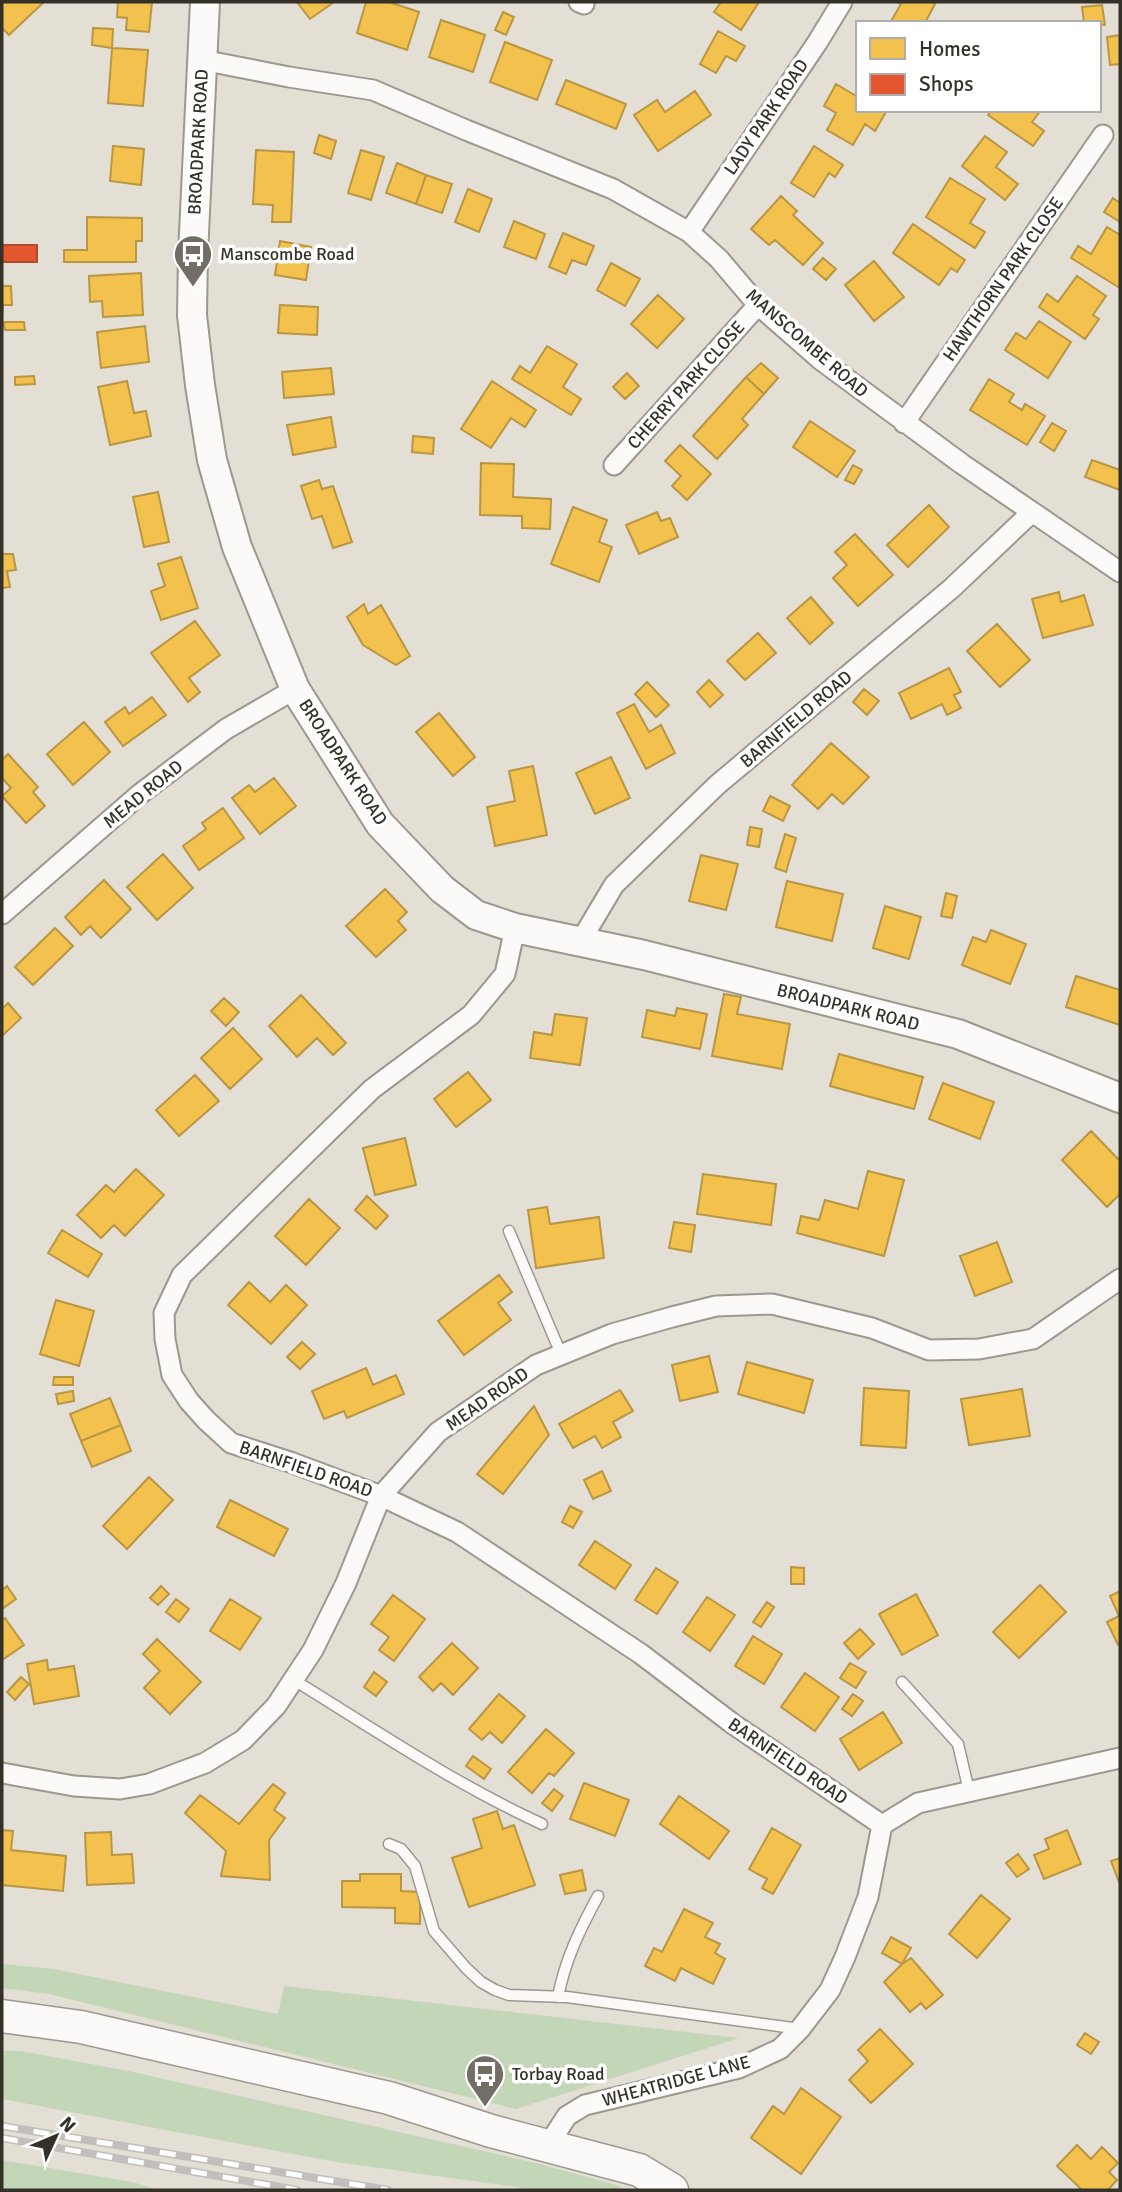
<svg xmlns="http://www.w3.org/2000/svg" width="1122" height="2192" font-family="Signika,sans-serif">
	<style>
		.green { fill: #c4d6b8 }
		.homes { fill: #f2c14e; stroke: #b99643; stroke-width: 2 }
		.shops { fill: #e4572e; stroke: #af4c2c; stroke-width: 2 }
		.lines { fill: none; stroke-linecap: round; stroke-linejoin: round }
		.lane-casing { stroke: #9c9890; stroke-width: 13 }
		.street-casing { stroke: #9c9890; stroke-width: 23 }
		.secondary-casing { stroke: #9c9890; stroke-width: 32 }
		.primary-casing { stroke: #9c9890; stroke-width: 35 }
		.lane { stroke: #fbfaf9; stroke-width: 10 }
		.street { stroke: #fbfaf9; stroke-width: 19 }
		.secondary { stroke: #fbfaf9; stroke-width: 28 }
		.primary { stroke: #fbfaf9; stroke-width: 32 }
		.rail-casing { stroke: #c0bfbc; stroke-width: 8 }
		.rail { stroke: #fff; stroke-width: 5; stroke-dasharray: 16; stroke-linecap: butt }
		.labels { text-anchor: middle; stroke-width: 7; stroke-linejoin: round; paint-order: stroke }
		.street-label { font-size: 18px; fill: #343129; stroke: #fff }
		.poi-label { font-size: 18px; fill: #343129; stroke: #fff; text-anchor: start }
	</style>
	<rect width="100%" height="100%" fill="#e4dfd4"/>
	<path class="green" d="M2,1964l52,5 224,45 6,-28 455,52 -223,71 -467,-115 -47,-6z
		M2,2051h19l108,20 407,92 80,22 10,5h-90l-200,-28 -334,-63z
		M2,2160l131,22 25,8h-156z"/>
	<path class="homes" d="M2,2h42l-35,33 -7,-7z
		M118,2h34l-3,30 -23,-2 1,-12 -10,-1z
		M297,2h37l-24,17z
		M366,2h23l30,10 -12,38 -50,-17z
		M721,2h38l-18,28 -27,-18z
		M897,2h34l4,2 -10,19h-35l11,-19z
		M1102,5l3,20 -21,-2 -2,-16z
		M503,12l11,5 -8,18 -11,-5z
		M441,20l44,15 -12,37 -44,-15z
		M93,28l20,1 -1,19 -20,-3z
		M718,31l27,15 -9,15 -10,-5 -10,17 -16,-9z
		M1120,35v29l-10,1 -3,-28z
		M505,42l47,18 -15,40 -47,-18z
		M112,48l36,2 -5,56 -35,-3z
		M566,80l60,24 -10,25 -60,-25z
		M836,84l22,13v13h24l4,2 -11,19 -10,-7 -12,21 -26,-15 9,-17 -12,-7z
		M695,91l16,24 -53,36 -24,-36 23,-15 8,12z
		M992,110h49l-9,12 12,9 -11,15 -45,-31z
		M319,135l17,6 -5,18 -17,-6z
		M985,136l22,16 -11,15 22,17 -13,16 -43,-34z
		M113,146l31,3 -3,36 -31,-4z
		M814,146l29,19 -8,12 -6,-4 -15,24 -23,-14z
		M256,150l38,2 -3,70h-19l1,-17 -20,-1z
		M361,150l23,7 -13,43 -23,-7z
		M397,163l29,12 -10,29 -30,-11z
		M426,175l26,9 -10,29 -26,-9z
		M950,178l35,21 -15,24 15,9 -10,16 -49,-31z
		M468,189l24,10 -13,33 -24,-10z
		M781,196l16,15 -4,4 30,28 -20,22 -28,-25 -6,5 -18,-16z
		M1113,198l7,5v19l-16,-10z
		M87,217l55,1v23h-6v21h-72v-12h23z
		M514,221l31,13 -9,25 -32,-12z
		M913,224l52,36 -8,12 -6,-4 -12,17 -46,-32z
		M1107,227l13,8v53l-49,-30 7,-12 13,8z
		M563,233l31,13 -8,19 -14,-5 -6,14 -17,-7z
		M280,241l31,6 -5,33 -31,-5z
		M823,258l13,11 -10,11 -13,-11z
		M874,261l30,36 -30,24 -29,-36z
		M611,263l29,16 -15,27 -28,-16z
		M141,273l2,42 -40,2 -1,-16 -12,1 -1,-26z
		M1077,276l29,20 -13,19 6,4 -14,20 -46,-32 8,-13 11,8z
		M2,286h9l1,19h-9l-1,17z
		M658,295l26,24 -27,29 -26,-24z
		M280,305l38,2 -1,28 -39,-2z
		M1039,321l32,21 -23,36 -43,-28 11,-17 10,6z
		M3,322h21l1,8h-20z
		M145,326l4,36 -48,6 -4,-36z
		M547,346l30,18 -14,23 18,12 -10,16 -59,-36 8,-13 10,7z
		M761,363l17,15 -14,16 -18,-17z
		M331,368l3,26 -50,4 -2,-26z
		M627,373l12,13 -14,13 -12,-12z
		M34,376l1,8 -20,1v-8z
		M746,377l18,17 -22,25 6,6 -31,34 -24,-23z
		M989,379l25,15 -5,8 13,8 3,-6 20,12 -18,29 -57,-35z
		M127,381l7,32 12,-2 5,25 -41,9 -12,-58z
		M492,381l44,29 -11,17 -14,-9 -20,30 -30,-19z
		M331,417l5,30 -43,8 -6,-30z
		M810,421l45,30 -18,26 -44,-30z
		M1052,423l14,8 -12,20 -14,-9z
		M413,436l21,2 -1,16 -21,-2z
		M680,445l31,29 -24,26 -15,-14 9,-10 -16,-15z
		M1092,460l28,10v20l-35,-13z
		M481,463l33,1 -1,33 38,2 -1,30 -28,-1v-12l-42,-1z
		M853,465l9,5 -8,14 -9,-4z
		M319,480l3,9 11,-3 19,56 -19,6 -11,-32 -10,3 -11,-33z
		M158,492l11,50 -25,5 -11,-50z
		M929,505l20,22 -41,40 -21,-22z
		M573,507l34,13 -8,22 13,5 -13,35 -48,-18z
		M657,512l4,9 9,-3 8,19 -39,17 -13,-29z
		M855,534l38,41 -35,31 -25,-28 14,-13 -12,-13z
		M2,554h11l3,16 -9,1 3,16 -8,1z
		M181,557l17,51 -37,12 -10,-29 14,-5 -7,-22z
		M1059,592l2,10 23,-7 9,30 -50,13 -11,-39z
		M811,597l22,26 -23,21 -23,-26z
		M364,604l4,10 13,-9 29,51 -14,9 -33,-20 -16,-28z
		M195,621l25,34 -31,23 11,14 -12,10 -37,-49z
		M997,624l33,36 -30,27 -33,-36z
		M758,633l18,20 -31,27 -18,-19z
		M949,668l12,24 -7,3 7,13 -14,7 -5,-11 -31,15 -12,-26z
		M709,680l14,15 -13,12 -13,-15z
		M647,682l22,23 -13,12 -21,-23z
		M864,689l15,12 -12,14 -14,-13z
		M152,697l14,18 -43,31 -18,-24 20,-15 4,7z
		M634,704l15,28 12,-7 14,28 -29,16 -29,-56z
		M439,713l36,44 -22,19 -37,-44z
		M84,722l26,30 -37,33 -26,-31z
		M831,743l38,34 -26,27 -11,-10 -14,15 -26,-24z
		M8,754l30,33 -5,5 12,14 -19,17 -24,-27 9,-8 -9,-10v-18z
		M611,757l19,41 -35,16 -19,-41z
		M533,766l14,69 -52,11 -8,-39 28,-6 -6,-30z
		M274,778l22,28 -36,28 -28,-36 17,-13 6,7z
		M770,796l20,10 -7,15 -20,-10z
		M223,808l21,30 -45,32 -16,-24 23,-17 -4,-6z
		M750,827l12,2 -3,18 -12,-2z
		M785,834l11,4 -10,34 -11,-4z
		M163,854l30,34 -36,32 -30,-33z
		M701,855l37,9 -12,46 -37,-9z
		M104,880l27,29 -30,29 -11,-12 -9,9 -16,-18z
		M787,881l56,13 -11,47 -56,-14z
		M385,889l22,23 -9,9 8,9 -30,27 -30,-31z
		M946,893l11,3 -5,22 -11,-2z
		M885,906l36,11 -12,42 -36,-11z
		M55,928l18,18 -40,39 -18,-18z
		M991,930l35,14 -16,40 -48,-19 11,-28 13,5z
		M1076,976l44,14v35l-54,-18z
		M724,994l17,3 -4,17 53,10 -8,45 -70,-13z
		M301,995l45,48 -13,12 -16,-17 -20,19 -28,-31z
		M224,998l15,14 -13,14 -15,-15z
		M8,1003l13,15 -19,18v-27z
		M677,1008l30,6 -7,35 -58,-12 5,-27 28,6z
		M555,1014l32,4 -7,47 -50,-7 4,-26 18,3z
		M233,1028l29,31 -32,30 -29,-31z
		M839,1054l84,23 -9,32 -84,-23z
		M468,1072l23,28 -35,27 -22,-28z
		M195,1075l24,26 -40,35 -23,-26z
		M943,1083l51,19 -14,37 -51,-20z
		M1091,1131l29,30v33l-13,13 -45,-47z
		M405,1138l11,47 -41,10 -12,-47z
		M136,1169l28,26 -39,41 -11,-11 -13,13 -24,-23 29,-30 8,7z
		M868,1171l36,9 -20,76 -87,-23 4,-17 18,4 6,-20 33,9z
		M703,1174l73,10 -5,41 -74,-11z
		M367,1196l21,20 -12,13 -21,-19z
		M309,1199l31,29 -34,37 -31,-29z
		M547,1207l3,17 49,-7 5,41 -68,10 -8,-58z
		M674,1222l21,3 -4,27 -22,-4z
		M62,1230l40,24 -14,23 -40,-24z
		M997,1242l15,40 -37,14 -15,-40z
		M499,1275l13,17 -14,11 13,17 -47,35 -26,-34z
		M249,1282l21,20 16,-17 21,20 -36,39 -43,-39z
		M56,1300l38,11 -15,55 -39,-12z
		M302,1342l13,12 -15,15 -13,-12z
		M709,1356l9,36 -38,9 -8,-36z
		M747,1362l66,18 -9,33 -66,-19z
		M366,1368l7,17 23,-10 8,19 -57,24 -3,-7 -20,8 -12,-28z
		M54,1377h19v8h-20z
		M864,1388l45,3 -3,57 -45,-3z
		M1022,1389l8,47 -61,9 -8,-46z
		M620,1390l13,21 -20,11 8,15 -19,11 -7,-12 -22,12 -14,-24z
		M73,1391l1,10 -16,3 -2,-10z
		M110,1398l11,27 -40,16 -11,-27z
		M534,1406l15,29 -46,59 -26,-20z
		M121,1425l10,26 -39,16 -11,-26z
		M602,1471l9,20 -18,8 -9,-19z
		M149,1477l24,23 -46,49 -24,-23z
		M230,1500l58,29 -14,27 -57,-29z
		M570,1506l12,6 -9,16 -11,-6z
		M595,1541l36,24 -16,24 -36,-24z
		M791,1567l13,1v16h-13z
		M656,1568l22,14 -21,32 -22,-14z
		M1040,1585l26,27 -47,46 -26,-26z
		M7,1586l9,13 -14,10v-19z
		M161,1586l8,8 -11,11 -8,-7z
		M1120,1591v53l-2,1 -11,-23 12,-6 -9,-20z
		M916,1594l22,41 -36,20 -23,-41z
		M393,1595l32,24 -31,42 -15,-11 10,-13 -18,-13z
		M707,1597l28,18 -25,36 -27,-19z
		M176,1599l13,10 -10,13 -13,-10z
		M230,1599l31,19 -21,32 -30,-19z
		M767,1602l7,5 -13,20 -8,-5z
		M5,1618l19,27 -22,15v-40z
		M860,1629l14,15 -16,15 -14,-16z
		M753,1636l29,18 -18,30 -29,-18z
		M157,1639l44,43 -31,32 -26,-26 16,-17 -17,-17z
		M452,1643l26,25 -25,27 -12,-12 -8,8 -14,-14z
		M47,1660l1,10 26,-4 5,30 -45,8 -7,-40z
		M850,1663l16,9 -10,16 -16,-10z
		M374,1672l13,10 -11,14 -12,-9z
		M805,1673l34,24 -24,34 -34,-24z
		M21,1677l8,7 -14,16 -8,-8z
		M499,1694l26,22 -23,27 -12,-11 -8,8 -13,-11z
		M853,1694l10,7 -11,15 -10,-7z
		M883,1712l19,31 -43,27 -19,-31z
		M546,1729l28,24 -20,23 -5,-3 -17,20 -24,-21z
		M473,1756l18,13 -7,10 -18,-13z
		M584,1783l45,17 -14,36 -45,-17z
		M273,1784l12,9 -11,17 11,8 -16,22 1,40 -49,-4 5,-25 -41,-38 15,-18 39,29z
		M554,1789l9,7 -11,15 -10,-8z
		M679,1796l50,35 -20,28 -49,-35z
		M497,1811l6,18 11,-4 21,60 -66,22 -17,-49 30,-10 -9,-29z
		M772,1828l29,17 -28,49 -11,-6 5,-9 -18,-10z
		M2,1830l11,1 -2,19 55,6 -3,35 -61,-6z
		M1067,1830l14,34 -37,15 -10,-24 15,-6 -4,-10z
		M111,1832l1,23 20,-1 2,29 -47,2 -2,-52z
		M1018,1854l11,15 -12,8 -11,-14z
		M1120,1858v23l-1,1 -8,-21z
		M582,1870l4,20 -21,4 -5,-19z
		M360,1874h41v17l19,1v32l-25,-1v-15l-53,-1v-26h18z
		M981,1895l29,24 -33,39 -28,-24z
		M684,1909l29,14 -8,14 15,7 -5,9 10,6 -12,25 -32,-16 -6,13 -30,-15 9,-18 8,4z
		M891,1937l20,11 -9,16 -20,-11z
		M911,1958l32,37 -17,14 -5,-6 -11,9 -26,-30 18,-18z
		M880,2029l33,35 -42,39 -22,-23 19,-19 -10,-11z
		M1085,2033l14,9 -8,12 -14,-9z
		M801,2088l40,29 -40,57 -50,-36 22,-32 11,8z
		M1077,2145l14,14 11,-12 16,16 -9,9 8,8 -9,10h-26l-25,-24z"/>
	<path class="shops" d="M2,245h35v17h-35z"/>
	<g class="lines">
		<g class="lane-casing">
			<path id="lane" d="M509,1231l52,123
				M294,1680c81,50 161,104 248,144
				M902,1682l56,62 11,47
				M389,1844l12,5 14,17 19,65 32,37 15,14 14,8 14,5 58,2 233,32
				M558,1997c7,-37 22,-68 40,-101"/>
		</g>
		<g class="street-casing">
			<path id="street" d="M579,2l5,2
				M202,60l87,17 84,13 93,40 147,59 76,43 30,27 39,46 63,55 141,104 158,108
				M689,232l128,-189 25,-41
				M904,423l199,-288
				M614,465l144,-160
				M2,914l138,-120 86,-65 69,-40
				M515,928l-10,46 -34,41 -99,74 -190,186 -18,38 1,26 7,36 17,26 17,19 25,23 59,19 91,34 76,36 184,122 92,70 149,101
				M580,942l34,-57 103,-100 235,-197 79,-75
				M2,1773l72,13 46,3 29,-5 56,-21 38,-23 33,-34 37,-56 33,-67 35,-87 57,-64 98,-67 76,-31 60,-17 44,-11 56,-2 100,24 57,22 50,-1 54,-10 87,-60
				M548,2145l19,-29 18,-11 154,-37 41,-19 20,-20 30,-39 15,-33 23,-60 14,-72 36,-22 202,-45"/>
		</g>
		<g class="secondary-casing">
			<path id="secondary" d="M205,2l-12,252 -1,61 8,70 12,75 25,87 58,142 85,135 62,65 34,26 39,13 129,27 314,79 162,64"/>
		</g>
		<g class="primary-casing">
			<path id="primary" d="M2,2016l79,11 308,71 102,33 148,39 33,20"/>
		</g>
		<use href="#lane" class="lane"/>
		<use href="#street" class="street"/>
		<use href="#secondary" class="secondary"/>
		<use href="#primary" class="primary"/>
		<g class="rail-casing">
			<path id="rail" d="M2,2126l386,64
				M2,2138l295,52"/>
		</g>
		<use href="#rail" class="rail"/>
	</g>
	<defs>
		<g id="bus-pin" transform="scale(2.0125)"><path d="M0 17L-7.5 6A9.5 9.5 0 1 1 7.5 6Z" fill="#726e65" stroke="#fff"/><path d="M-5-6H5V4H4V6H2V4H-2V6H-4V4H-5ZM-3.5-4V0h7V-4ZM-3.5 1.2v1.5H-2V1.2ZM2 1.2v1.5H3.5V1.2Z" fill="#fff"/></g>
	</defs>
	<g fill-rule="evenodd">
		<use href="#bus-pin" x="193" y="254"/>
		<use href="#bus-pin" x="485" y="2074"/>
	</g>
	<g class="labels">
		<g class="street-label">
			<text transform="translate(766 117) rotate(-56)" y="6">LADY PARK ROAD</text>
			<text transform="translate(198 142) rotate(-87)" y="6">BROADPARK ROAD</text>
			<text transform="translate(1003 279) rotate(-55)" y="6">HAWTHORN PARK CLOSE</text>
			<text transform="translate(807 343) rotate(41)" y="6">MANSCOMBE ROAD</text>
			<text transform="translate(686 385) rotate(-48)" y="6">CHERRY PARK CLOSE</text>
			<text transform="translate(796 719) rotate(-40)" y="6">BARNFIELD ROAD</text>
			<text transform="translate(343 762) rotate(57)" y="6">BROADPARK ROAD</text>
			<text transform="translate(143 794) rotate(-39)" y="6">MEAD ROAD</text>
			<text transform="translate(848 1007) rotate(14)" y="6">BROADPARK ROAD</text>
			<text transform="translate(487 1399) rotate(-35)" y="6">MEAD ROAD</text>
			<text transform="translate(306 1469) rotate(19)" y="6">BARNFIELD ROAD</text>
			<text transform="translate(788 1761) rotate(34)" y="6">BARNFIELD ROAD</text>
			<text transform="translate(676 2081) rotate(-15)" y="6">WHEATRIDGE LANE</text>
		</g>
		<g class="poi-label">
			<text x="220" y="260">Manscombe Road</text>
			<text x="512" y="2080">Torbay Road</text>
		</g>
	</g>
	<rect width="1122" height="2192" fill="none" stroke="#343129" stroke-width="7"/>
	<rect x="856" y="21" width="245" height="91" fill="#ffffff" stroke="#aeada9" stroke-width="2"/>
	<rect x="870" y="38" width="35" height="21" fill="#f2c14e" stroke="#aeada9" stroke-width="2"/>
	<text x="919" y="56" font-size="21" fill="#343129">Homes</text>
	<rect x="870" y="74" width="35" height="21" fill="#e4572e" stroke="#aeada9" stroke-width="2"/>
	<text x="919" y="91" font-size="21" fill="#343129">Shops</text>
	<g transform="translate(56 2136) rotate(46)" stroke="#ffffff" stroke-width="5" paint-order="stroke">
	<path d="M0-5L12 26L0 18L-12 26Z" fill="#343129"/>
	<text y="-10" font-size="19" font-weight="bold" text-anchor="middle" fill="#343129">N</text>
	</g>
</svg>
